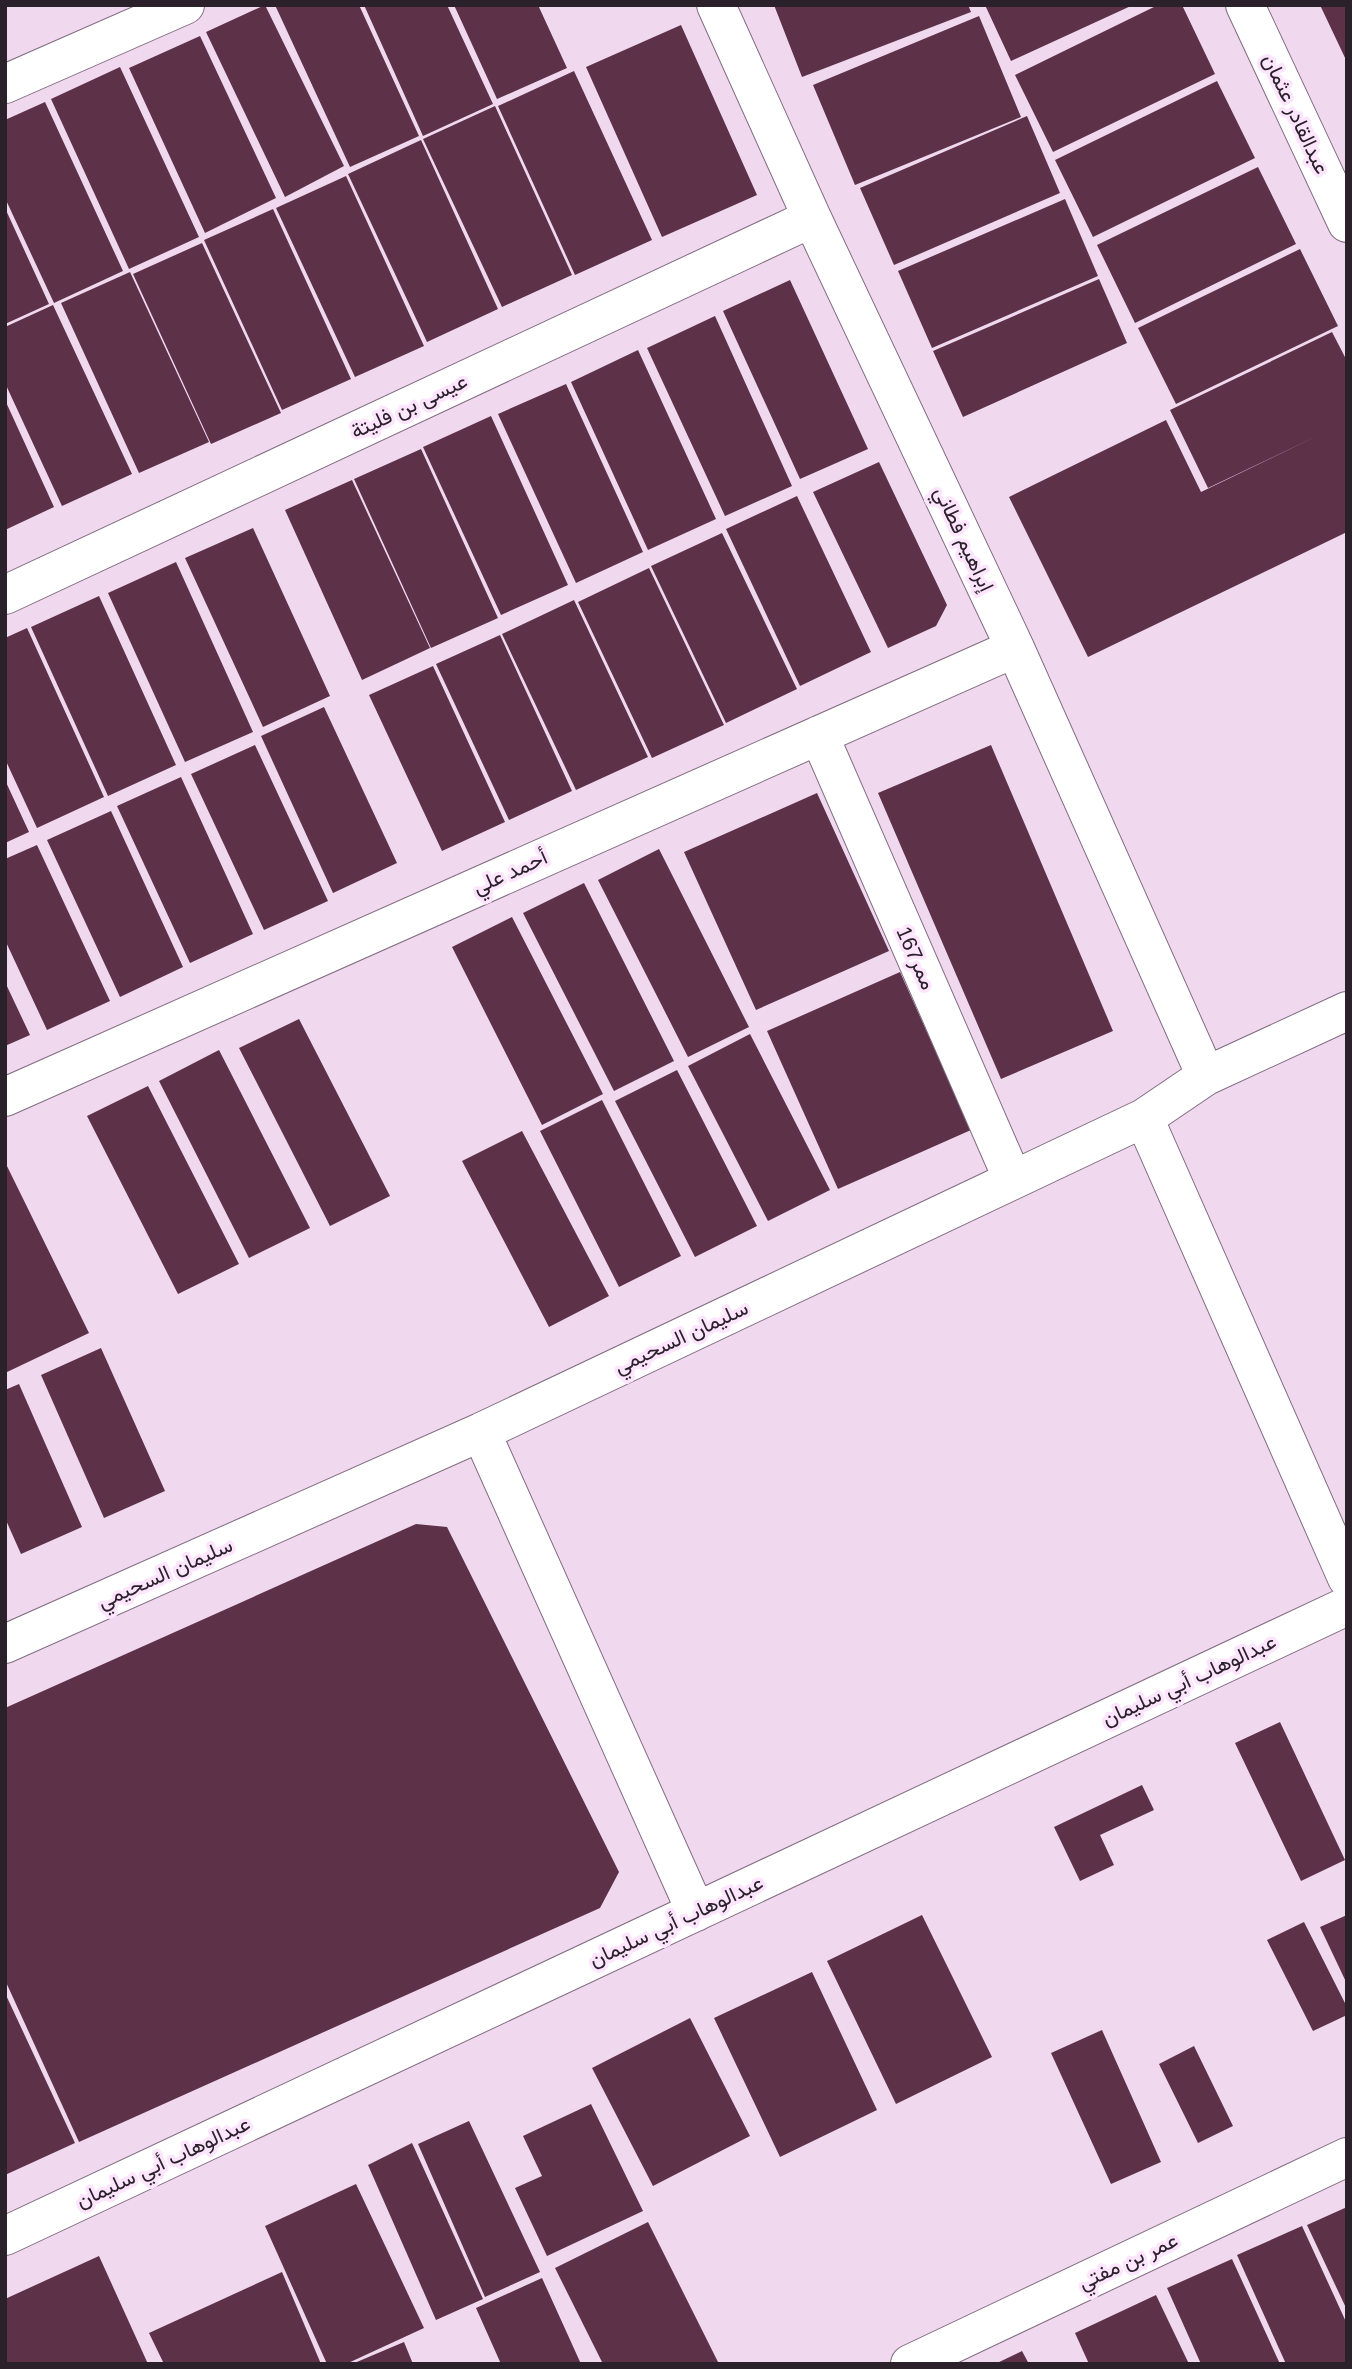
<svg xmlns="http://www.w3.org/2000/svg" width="1352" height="2369" font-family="Arial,Vazirmatn,sans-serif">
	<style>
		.building { fill: #5d3249 }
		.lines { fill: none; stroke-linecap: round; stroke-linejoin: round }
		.minor-casing { stroke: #826d82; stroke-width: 40 }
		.minor { stroke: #fff; stroke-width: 38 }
		.labels { text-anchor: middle; stroke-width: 7; stroke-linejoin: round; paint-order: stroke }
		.street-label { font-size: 21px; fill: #2a212a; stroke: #fde5fd }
	</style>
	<rect width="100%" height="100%" fill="#f0d8ef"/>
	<path class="building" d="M265,5l79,161 -59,31 -79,-165z
		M275,5h84l60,131 -69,31z
		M364,5h83l46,99 -70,32z
		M454,5h84l29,63 -70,31z
		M774,5h194l3,7 -169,65z
		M985,5h148l-122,56z
		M1158,5h24l33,69 -162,78 -38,-77z
		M1320,5h27v57z
		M979,16l42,101 -166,68 -42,-100z
		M681,25l76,170 -95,42 -76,-170z
		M200,36l76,162 -71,35 -76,-165z
		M120,67l79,170 -70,32 -78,-170z
		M574,71l78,169 -77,35 -77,-169z
		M1217,81l38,77 -162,79 -38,-77z
		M45,102l78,169 -69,32 -49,-105v-78z
		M495,106l77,169 -70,32 -79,-168z
		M1027,116l33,77 -166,72 -34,-77z
		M421,140l77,169 -71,33 -79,-168z
		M1258,167l38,77 -161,79 -38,-78z
		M346,176l78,170 -69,31 -79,-169z
		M1065,199l33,77 -166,72 -34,-77z
		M5,208l44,96 -44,20z
		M273,209l78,170 -69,31 -78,-170z
		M202,243l79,170 -70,31 -78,-170z
		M1300,249l38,77 -162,78 -38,-76z
		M130,272l79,170 -70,31 -78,-170z
		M1099,279l28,64 -164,74 -30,-66z
		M790,280l78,169 -68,30 -77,-168z
		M53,305l79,169 -70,32 -57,-123v-56z
		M715,316l77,170 -67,30 -78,-168z
		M1332,332l15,29v171l-259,125 -79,-160 157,-77 35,72 118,-57 -111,53 -38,-78z
		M638,350l78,169 -68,31 -77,-168z
		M566,384l77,168 -67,31 -78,-169z
		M5,400l49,107 -49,23z
		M491,416l77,169 -67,30 -78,-168z
		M421,449l77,169 -67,30 -77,-169z
		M879,462l68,143 -11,21 -48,22 -75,-156z
		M352,480l78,168 -68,32 -77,-170z
		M797,496l74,156 -71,34 -74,-157z
		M253,528l77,168 -67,31 -78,-169z
		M722,533l75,156 -71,34 -75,-157z
		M176,562l77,170 -68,30 -77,-169z
		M649,568l75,157 -72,33 -74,-156z
		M99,596l77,169 -68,31 -77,-169z
		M574,600l74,157 -72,33 -74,-156z
		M27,628l77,169 -67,31 -32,-69v-121z
		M500,635l72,156 -63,29 -73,-156z
		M433,666l72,156 -63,29 -73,-156z
		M324,707l73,156 -64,30 -72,-157z
		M255,745l73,156 -64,29 -73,-156z
		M991,745l122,286 -112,48 -123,-286z
		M181,777l72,157 -63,29 -73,-157z
		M5,780l24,52 -24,11z
		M817,793l72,158 -133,59 -72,-158z
		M111,811l72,156 -63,30 -73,-157z
		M37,845l73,156 -63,29 -42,-90v-81z
		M659,849l90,178 -61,30 -90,-177z
		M584,883l90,178 -60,30 -91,-178z
		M512,917l91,177 -61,31 -90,-178z
		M900,972l71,158 -133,59 -71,-158z
		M5,982l25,53 -25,11z
		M299,1019l91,177 -60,30 -91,-178z
		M750,1034l80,156 -62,31 -80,-155z
		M219,1050l91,178 -61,30 -90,-177z
		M677,1070l80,156 -62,31 -80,-156z
		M148,1086l91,178 -61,30 -91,-178z
		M602,1100l79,156 -62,31 -79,-156z
		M522,1131l87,165 -60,31 -87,-166z
		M5,1162l84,171 -84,40z
		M101,1348l64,143 -61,27 -63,-143z
		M19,1384l63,143 -61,27 -16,-36v-128z
		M416,1524l31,3 172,345 -19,36 -521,234 -74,-162v-272z
		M1280,1722l65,138 -44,21 -66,-138z
		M1142,1785l12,25 -54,25 14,30 -34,16 -26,-54z
		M922,1915l70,142 -96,47 -69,-143z
		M1347,1915v69l-27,-57z
		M1304,1922l43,85v8l-34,16 -46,-91z
		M812,1972l65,138 -97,47 -66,-139z
		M5,1993l70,150 -70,32z
		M690,2018l60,118 -97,50 -61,-118z
		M1102,2030l59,132 -50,22 -60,-131z
		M1194,2046l39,80 -35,17 -39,-79z
		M591,2104l52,107 -96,45 -32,-68 27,-12 -19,-40z
		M469,2121l71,151 -55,25 -67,-153z
		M412,2143l71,156 -47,21 -68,-155z
		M356,2184l68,144 -78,36h-19l-62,-138z
		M1347,2207v103l-40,-85z
		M648,2222l71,142h-116l-48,-96z
		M1302,2226l45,98v40h-61l-49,-109z
		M99,2256l49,108h-143v-65z
		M1232,2259l48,105h-79l-34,-76z
		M282,2272l39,92h-157l-15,-31z
		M542,2278l39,86h-80l-25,-56z
		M1156,2295l33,69h-100l-14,-31z
		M404,2342l9,22h-61z
		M1022,2351l7,13h-34z"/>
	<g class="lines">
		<g class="minor-casing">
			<path id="minor" d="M716,5l96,213 203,430 191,428
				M1245,5l102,218
				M5,84l180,-79
				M5,595l807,-377
				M819,735l194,445
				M5,1097l1010,-449
				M1144,1118l203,460
				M481,1432l215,480
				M5,1644l476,-212 663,-314 62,-42 141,-65
				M5,2236l1342,-630
				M910,2364l437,-207"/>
		</g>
		<use href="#minor" class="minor"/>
	</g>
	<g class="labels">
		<g class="street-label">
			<text transform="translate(1296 114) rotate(65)" y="7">عبدالقادر عثمان</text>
			<text transform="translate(409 406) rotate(-25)" y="7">عيسى بن فليتة</text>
			<text transform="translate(964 539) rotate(65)" y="7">إبراهيم فطاني</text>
			<text transform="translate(510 872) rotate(-24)" y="7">أحمد علي</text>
			<text transform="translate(916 958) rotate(66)" y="7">ممر167</text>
			<text transform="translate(681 1337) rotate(-25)" y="7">سليمان السحيمي</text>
			<text transform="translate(165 1573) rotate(-24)" y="7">سليمان السحيمي</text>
			<text transform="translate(1189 1680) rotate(-25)" y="7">عبدالوهاب أبي سليمان</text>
			<text transform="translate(676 1921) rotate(-25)" y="7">عبدالوهاب أبي سليمان</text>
			<text transform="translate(163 2162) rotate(-25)" y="7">عبدالوهاب أبي سليمان</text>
			<text transform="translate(1128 2261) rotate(-25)" y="7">عمر بن مفتي</text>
		</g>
	</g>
	<rect width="1352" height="2369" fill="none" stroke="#2a212a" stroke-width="14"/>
</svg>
